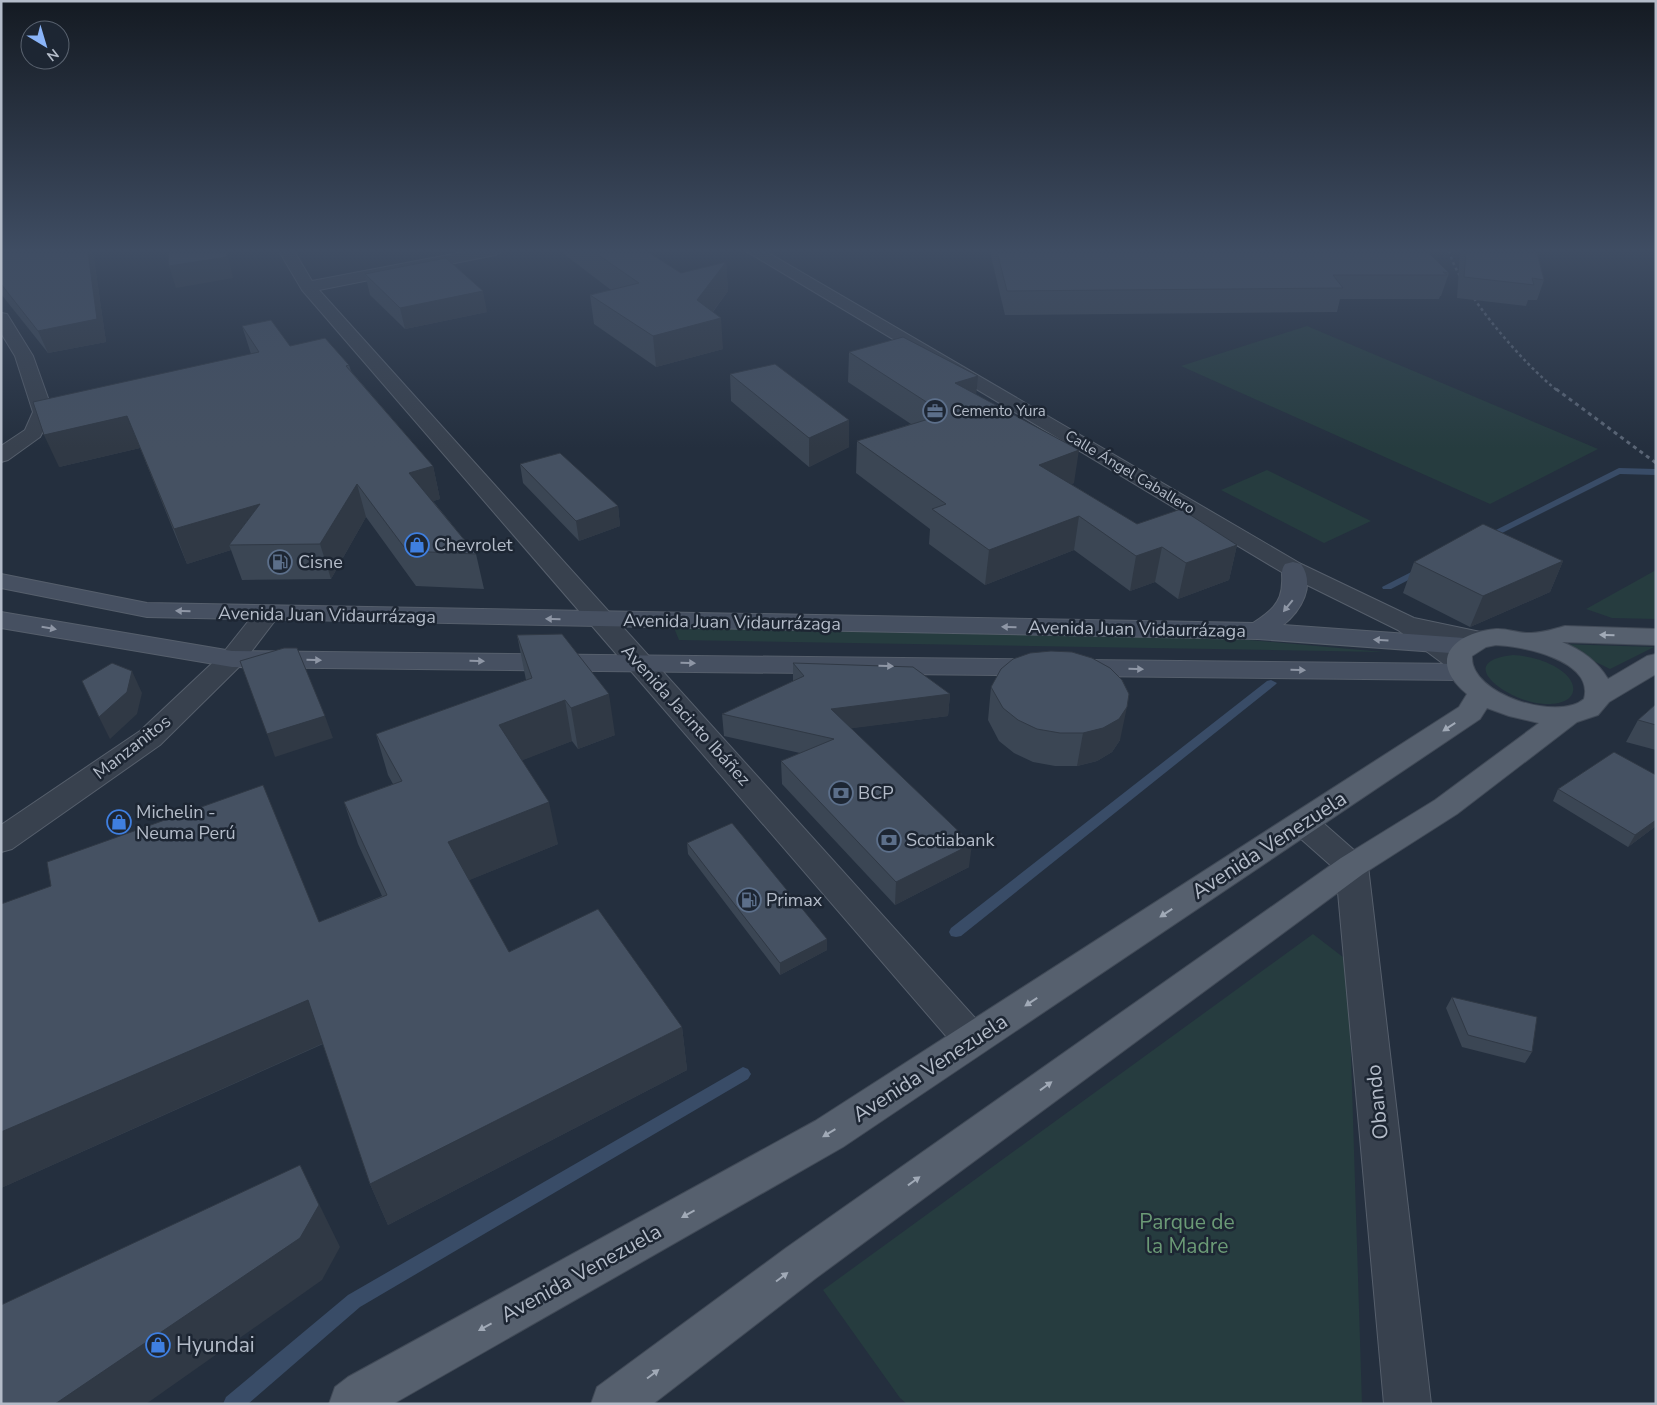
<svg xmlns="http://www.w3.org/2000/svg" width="1657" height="1405" font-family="'Nunito Sans',sans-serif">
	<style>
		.green { fill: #263c3f }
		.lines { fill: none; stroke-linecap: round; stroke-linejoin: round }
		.stream { fill: #394c67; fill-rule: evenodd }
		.street-casing { stroke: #565f6c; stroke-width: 2 }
		.secondary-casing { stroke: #565f6c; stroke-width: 2 }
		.primary-casing { stroke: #414a57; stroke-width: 2 }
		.street { fill: #38414e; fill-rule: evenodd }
		.secondary { fill: #465061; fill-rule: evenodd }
		.primary { fill: #56606e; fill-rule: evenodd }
		.rail-far1 { stroke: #5a6575; stroke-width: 2.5; stroke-dasharray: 3 3; stroke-linecap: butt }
		.rail { stroke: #5a6575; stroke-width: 3; stroke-dasharray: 4 4; stroke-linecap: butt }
		.wall { fill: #3b4654 }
		.shaded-wall { fill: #303945 }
		.building { fill: #455162; stroke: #303945 }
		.oneway { fill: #8e96a5 }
		.oneway2 { fill: #a1aab7 }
		.labels { text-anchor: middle; stroke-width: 5; stroke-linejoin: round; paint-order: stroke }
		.far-poi-label { font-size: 15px; fill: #b4bcc9; stroke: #1d2633; text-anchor: start }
		.far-street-label { font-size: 15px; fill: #b4bcc9; stroke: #1d2633 }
		.poi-label { font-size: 18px; fill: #b4bcc9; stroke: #1d2633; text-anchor: start }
		.street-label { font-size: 18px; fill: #b4bcc9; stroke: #1d2633 }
		.near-street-label { font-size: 21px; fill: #b4bcc9; stroke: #1d2633 }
		.near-park-label { font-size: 21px; fill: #6b9a76; stroke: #1d2633 }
		.near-poi-label { font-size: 21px; fill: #b4bcc9; stroke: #1d2633; text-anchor: start }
	</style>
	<rect width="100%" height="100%" fill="#242f3e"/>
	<path class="green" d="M1307,326l291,123 -108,55 -309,-138z
		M1267,470l104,51 -47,22 -103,-53z
		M1656,570v49l-44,-1 -26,-9z
		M674,628l564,11 145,13 -704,-12z
		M1559,644l95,3 -44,22z
		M1513,655c15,1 28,4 41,11 28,15 26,39 -9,38 -32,0 -96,-42 -32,-49z
		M1313,934l35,27 14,443h-455l-7,-6 -77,-108z"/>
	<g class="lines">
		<path class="stream" d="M1619,468l37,1v6l-36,-1 -132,66h-6l-2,-2z
			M1421,567l3,1 2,2 -2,2 -33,17h-8l-1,-2z
			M1271,680l6,3 -2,2 -314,251 -5,1 -5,-1 -2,-4 2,-4 316,-247z
			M743,1067l5,2 3,5 -3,5 -388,228 -112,97h-25l3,-7 122,-102z"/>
		<g class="street-casing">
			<path id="street" d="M279,251h15l18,30 157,-30h33l-7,4 -176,35 666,739 5,11 -5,11 -13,5 -13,-5 -657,-761z
				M746,251h19l536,313 113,54 76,16 4,5 -4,5 -9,3 -37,-8 23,17 4,6 -4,6 -9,2 -9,-2 -51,-38 -113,-56z
				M1,313l6,1 26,42 20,56 -13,25 -32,23 -7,2v-16l24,-16 8,-18 -18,-56 -14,-23z
				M267,606l9,3 4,5 -39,51 -81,80 -148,104 -11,3v-27l139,-94 83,-78 35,-44z
				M1303,812l11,3 49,43 5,8 63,538h-47l-48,-534 -44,-39 -4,-8 4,-8z"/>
		</g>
		<g class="secondary-casing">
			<path id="secondary" d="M1293,562l8,2c15,21 0,47 -18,61l181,13 9,3 4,5 -4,5 -9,3 -206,-15 -1111,-22 -146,-29v-14l146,29 1106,20c15,-10 29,-19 29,-40 1,-8 -2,-12 3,-19z
				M1,612l231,39 1229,13 9,2 4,6 -4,6 -9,2 -1229,-13 -231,-39z"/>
		</g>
		<g class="primary-casing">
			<path id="primary" d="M1565,626l91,3v16l-94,-3c20,8 35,19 46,37l39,-23 9,-2v20l-47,28 -11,13 -21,7 -120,92 -94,60 -547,404 -163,126h-62l6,-17 189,-139 555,-390 94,-58 104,-77 -30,-7 -22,-8 -7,11 -637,428 -450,257h-64l6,-17 13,-10 467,-256 644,-414 8,-13c-40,-33 -15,-61 29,-65 12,-1 23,5 35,4 11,0 23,-4 34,-7zM1496,645c25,1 99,15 88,54 -26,23 -115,-5 -112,-43l14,-9z"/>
		</g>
		<use href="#street" class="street"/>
		<use href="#secondary" class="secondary"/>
		<use href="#primary" class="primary"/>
		<path class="rail-far1" d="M1449,251c11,40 75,114 109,140"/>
		<path class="rail" d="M1556,389l100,74"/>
	</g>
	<path class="wall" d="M1,252h92l13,90 -58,11 -47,-59z
		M564,252h84l33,21 45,-11 2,29 -15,21 10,37 -67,18 -62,-43 -4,-29 21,-5 -47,-36z
		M990,252h438l21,21 -8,23h-1l-1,3h-99l-3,13 -332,3z
		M1460,252h77l7,28 -7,20h-9l-2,6 -69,-8z
		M365,274l122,38 -82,17 -35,-34z
		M242,326l48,20 59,19 2,6 82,95 7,33 -7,2 43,53 8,35 -68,-3 -50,-69 -35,62 -89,1 -11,-30 -44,14 -47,-116 -81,19 192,-113z
		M849,352l127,43 98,88 -3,1 66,40 100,21 -8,35 -51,19 -23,-17 -25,9 -56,-41 -89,35 -56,-41 1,-15 -74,-56 1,-32 54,-17 -63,-42z
		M730,374l119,73 -40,20 -78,-66z
		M520,464l98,42 2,20 -41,15 -56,-58z
		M1563,561l-13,31 -80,35 -67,-34 11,-31z
		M517,635l98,100 -37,14 -6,-8 -50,19 36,84 -89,36 40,72 173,75 5,43 -299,155 -18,-41 -47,-140 -322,144v-284l318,18 63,-26 -24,-52 -14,-42 49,-18 -5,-9 -12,-41 150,-54z
		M793,663l157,31 -2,22 -97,12 118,139 -74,38 -113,-121 -1,-23 19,-8 -76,-17 -2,-22 71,-33z
		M991,687l129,53 -8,12 -15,9 -20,5h-22l-22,-4 -19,-9 -15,-12 -11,-21z
		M1656,704v46l-30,-8 12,-22z
		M1656,775v51l-28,21 -75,-46 5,-12z
		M687,843l140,96v11l-47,25 -92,-121z
		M1452,997l80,55 -7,11 -63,-16 -16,-39z"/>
	<path class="shaded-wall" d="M88,252h5l13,90 -58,11 -10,-22z
		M226,252h1l6,26 -57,10 -7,-22z
		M726,262l2,29 -24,32 17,-5 2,31 -67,18 -3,-31 44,-36z
		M483,291l4,21 -82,17 -5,-21z
		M978,376l-3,31 -20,-24z
		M127,416l13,32 -81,19 -15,-32z
		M849,420v27l-40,20v-29z
		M1079,450l-5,33 -39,15 4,-33z
		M433,466l7,33 -23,7 -8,-33z
		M357,484l9,33 -35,62 -11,-35z
		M260,504l-31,41 2,5 -44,14 -13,-35z
		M618,506l2,20 -41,15 -3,-20z
		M1079,516l-5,34 -89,35 4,-35z
		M1237,545l-8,35 -51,19 8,-36z
		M1162,547l-7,35 -25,9 6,-35z
		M1563,561l-13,31 -80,35 13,-31z
		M132,671l10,22 -5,21 -27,25 -11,-22z
		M609,694l6,41 -37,14 -7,-41z
		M950,694l-2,22 -117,15v-22z
		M565,700l7,41 -64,25 -9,-41z
		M1127,707l-7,33 -8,12 -15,9 -20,5 6,-33z
		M325,716l8,22 -58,19 -8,-23z
		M549,802l9,42 -98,40 -12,-42z
		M1656,820v6l-28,21 7,-12z
		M972,844l-3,23 -74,38 1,-23z
		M827,939v11l-47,25v-12z
		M308,1000l18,42 -325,146v-56z
		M682,1027l5,43 -299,155 -18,-41z
		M300,1165l40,82 -18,33 -176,124h-91z"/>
	<path class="building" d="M1,252h87l9,67 -59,12 -37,-47z
		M168,252h58l1,5 -58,9z
		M594,252h54l33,21 45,-11 -29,38 24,18 -68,18 -63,-41 49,-12z
		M997,252h431l21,21 -6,-1 4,3h-114l10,13 -336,3z
		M1466,252h71l7,28 -12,-2 2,7 -70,-8z
		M446,258l37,33 -83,17 -35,-34z
		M271,320l19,26 35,-8 24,27 -3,1 87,100 -24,7 67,81 -69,-3 -50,-67 -37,60 -91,1 31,-41 -86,25 -47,-113 -83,19 -11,-33 226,-50 -17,-26z
		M903,337l75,39 -23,7 124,67 -40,15 98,59 44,-15 56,36 -51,18 -24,-16 -26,9 -57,-40 -90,34 -57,-41 14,-5 -89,-63 88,-27 -96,-62z
		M775,364l74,56 -40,18 -79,-64z
		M560,453l58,53 -42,15 -56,-57z
		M1483,524l80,37 -80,35 -69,-34z
		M562,634l47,60 -38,14 -6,-8 -66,25 50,77 -101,40 61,110 89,-43 84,118 -312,157 -62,-184 -307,132v-228l50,-18 -4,-24 216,-77 56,137 68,-27 -43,-93 58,-21 -26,-47 156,-56 -15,-43z
		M284,648h13l28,68 -58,18 -27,-73z
		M1051,651l21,1 20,6 18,10 12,12 7,14 -2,13 -8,12 -16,9 -20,5h-23l-23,-4 -19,-9 -15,-12 -12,-21 10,-18 12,-10 17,-6z
		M112,663l20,8 -5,21 -28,25 -17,-36z
		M793,663l120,4 37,27 -119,15 141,135 -76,38 -115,-121 53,-22 -112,-25 82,-38z
		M1656,704v21l-18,-5z
		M1614,752l42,23v45l-21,15 -77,-46z
		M732,823l95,116 -47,24 -93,-120z
		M1452,997l85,20 -5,35 -64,-17z
		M300,1165l19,40 -19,33 -245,166h-54v-99z"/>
	<defs><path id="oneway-solid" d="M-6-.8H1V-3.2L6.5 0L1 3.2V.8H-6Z" transform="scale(1.25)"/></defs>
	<g class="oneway">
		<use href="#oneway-solid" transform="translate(1288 606) rotate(129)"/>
		<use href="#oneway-solid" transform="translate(183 611) rotate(-178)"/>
		<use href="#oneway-solid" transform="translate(553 619) rotate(-179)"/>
		<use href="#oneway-solid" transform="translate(1009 627) rotate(-179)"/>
		<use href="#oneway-solid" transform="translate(49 628) rotate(10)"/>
		<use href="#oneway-solid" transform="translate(1381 640) rotate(-176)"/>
		<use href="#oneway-solid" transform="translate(314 660) rotate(1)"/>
		<use href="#oneway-solid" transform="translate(477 661) rotate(1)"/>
		<use href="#oneway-solid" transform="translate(688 663) rotate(1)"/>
		<use href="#oneway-solid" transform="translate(886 666) rotate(1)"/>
		<use href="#oneway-solid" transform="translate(1136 669) rotate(1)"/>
		<use href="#oneway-solid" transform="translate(1298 670) rotate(1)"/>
	</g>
	<g class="oneway2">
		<use href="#oneway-solid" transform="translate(1607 635) rotate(-178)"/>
		<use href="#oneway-solid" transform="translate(1449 727) rotate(147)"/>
		<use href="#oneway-solid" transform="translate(1166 913) rotate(147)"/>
		<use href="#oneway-solid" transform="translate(1031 1002) rotate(147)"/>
		<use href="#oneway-solid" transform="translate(1046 1086) rotate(-36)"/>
		<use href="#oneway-solid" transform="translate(829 1133) rotate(149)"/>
		<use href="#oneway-solid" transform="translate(914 1181) rotate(-36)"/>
		<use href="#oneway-solid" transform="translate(688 1214) rotate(151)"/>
		<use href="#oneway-solid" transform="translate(782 1277) rotate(-37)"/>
		<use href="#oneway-solid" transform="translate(485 1327) rotate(151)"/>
		<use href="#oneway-solid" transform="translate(653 1374) rotate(-37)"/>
	</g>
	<linearGradient id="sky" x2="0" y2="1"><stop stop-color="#141a22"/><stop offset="0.56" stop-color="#3f4d63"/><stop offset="1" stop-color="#3f4d63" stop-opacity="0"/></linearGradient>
	<rect width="1657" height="448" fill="url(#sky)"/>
	<defs>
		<g id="office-ring" transform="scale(1.25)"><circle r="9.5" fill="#1d2633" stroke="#5c6f8a" stroke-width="1.5"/><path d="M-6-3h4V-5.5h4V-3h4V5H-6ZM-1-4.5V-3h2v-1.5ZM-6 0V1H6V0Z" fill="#5c6f8a"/></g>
		<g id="shop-ring" transform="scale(1.25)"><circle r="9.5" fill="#1d2633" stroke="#3f7fe0" stroke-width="1.5"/><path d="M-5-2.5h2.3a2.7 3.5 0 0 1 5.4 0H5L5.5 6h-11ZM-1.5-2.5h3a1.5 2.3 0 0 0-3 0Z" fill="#3f7fe0"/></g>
		<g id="fuel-ring" transform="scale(1.25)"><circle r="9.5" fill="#1d2633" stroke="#5c6f8a" stroke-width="1.5"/><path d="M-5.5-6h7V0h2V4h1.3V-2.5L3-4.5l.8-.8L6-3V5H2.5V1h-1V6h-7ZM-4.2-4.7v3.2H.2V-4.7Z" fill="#5c6f8a"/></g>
		<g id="bank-ring" transform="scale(1.25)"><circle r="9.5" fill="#1d2633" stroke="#5c6f8a" stroke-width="1.5"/><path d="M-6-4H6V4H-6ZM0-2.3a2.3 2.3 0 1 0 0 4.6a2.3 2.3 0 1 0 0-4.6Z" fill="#5c6f8a"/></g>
	</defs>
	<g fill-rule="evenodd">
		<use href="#office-ring" x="935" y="411"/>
		<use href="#shop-ring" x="417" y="545"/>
		<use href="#fuel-ring" x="280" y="562"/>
		<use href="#bank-ring" x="841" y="793"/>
		<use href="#shop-ring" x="119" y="822"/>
		<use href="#bank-ring" x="889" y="840"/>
		<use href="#fuel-ring" x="749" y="900"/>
		<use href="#shop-ring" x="158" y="1345"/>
	</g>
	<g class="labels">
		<g class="far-poi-label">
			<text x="952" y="416">Cemento Yura</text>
		</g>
		<g class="far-street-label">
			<text transform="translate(1130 472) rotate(31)" y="5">Calle Ángel Caballero</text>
		</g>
		<g class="poi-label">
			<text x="434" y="551">Chevrolet</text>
			<text x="298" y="568">Cisne</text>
			<text x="858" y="799">BCP</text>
			<text x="136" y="818">Michelin -<tspan x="136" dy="21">Neuma Perú</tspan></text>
			<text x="906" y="846">Scotiabank</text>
			<text x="766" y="906">Primax</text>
		</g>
		<g class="street-label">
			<text transform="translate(327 615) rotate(1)" y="6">Avenida Juan Vidaurrázaga</text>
			<text transform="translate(732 622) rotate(1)" y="6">Avenida Juan Vidaurrázaga</text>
			<text transform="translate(1137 629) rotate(1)" y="6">Avenida Juan Vidaurrázaga</text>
			<text transform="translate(686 715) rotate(48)" y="6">Avenida Jacinto Ibáñez</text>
			<text transform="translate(132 747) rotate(-38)" y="6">Manzanitos</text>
		</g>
		<g class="near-street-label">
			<text transform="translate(1269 845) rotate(-33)" y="7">Avenida Venezuela</text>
			<text transform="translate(930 1068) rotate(-33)" y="7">Avenida Venezuela</text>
			<text transform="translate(1377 1102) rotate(-96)" y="7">Obando</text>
			<text transform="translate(581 1273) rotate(-29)" y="7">Avenida Venezuela</text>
		</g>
		<g class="near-park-label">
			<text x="1187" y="1229">Parque de<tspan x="1187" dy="24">la Madre</tspan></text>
		</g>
		<g class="near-poi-label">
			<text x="176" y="1352">Hyundai</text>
		</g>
	</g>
	<rect width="1657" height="1405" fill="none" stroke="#b4bcc9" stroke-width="5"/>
	<g transform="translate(45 45) rotate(142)"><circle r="24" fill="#1d2633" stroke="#59626f"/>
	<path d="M0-4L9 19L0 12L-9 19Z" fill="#8ab4f8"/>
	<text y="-8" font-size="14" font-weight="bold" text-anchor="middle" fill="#b4bcc9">N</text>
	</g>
</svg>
